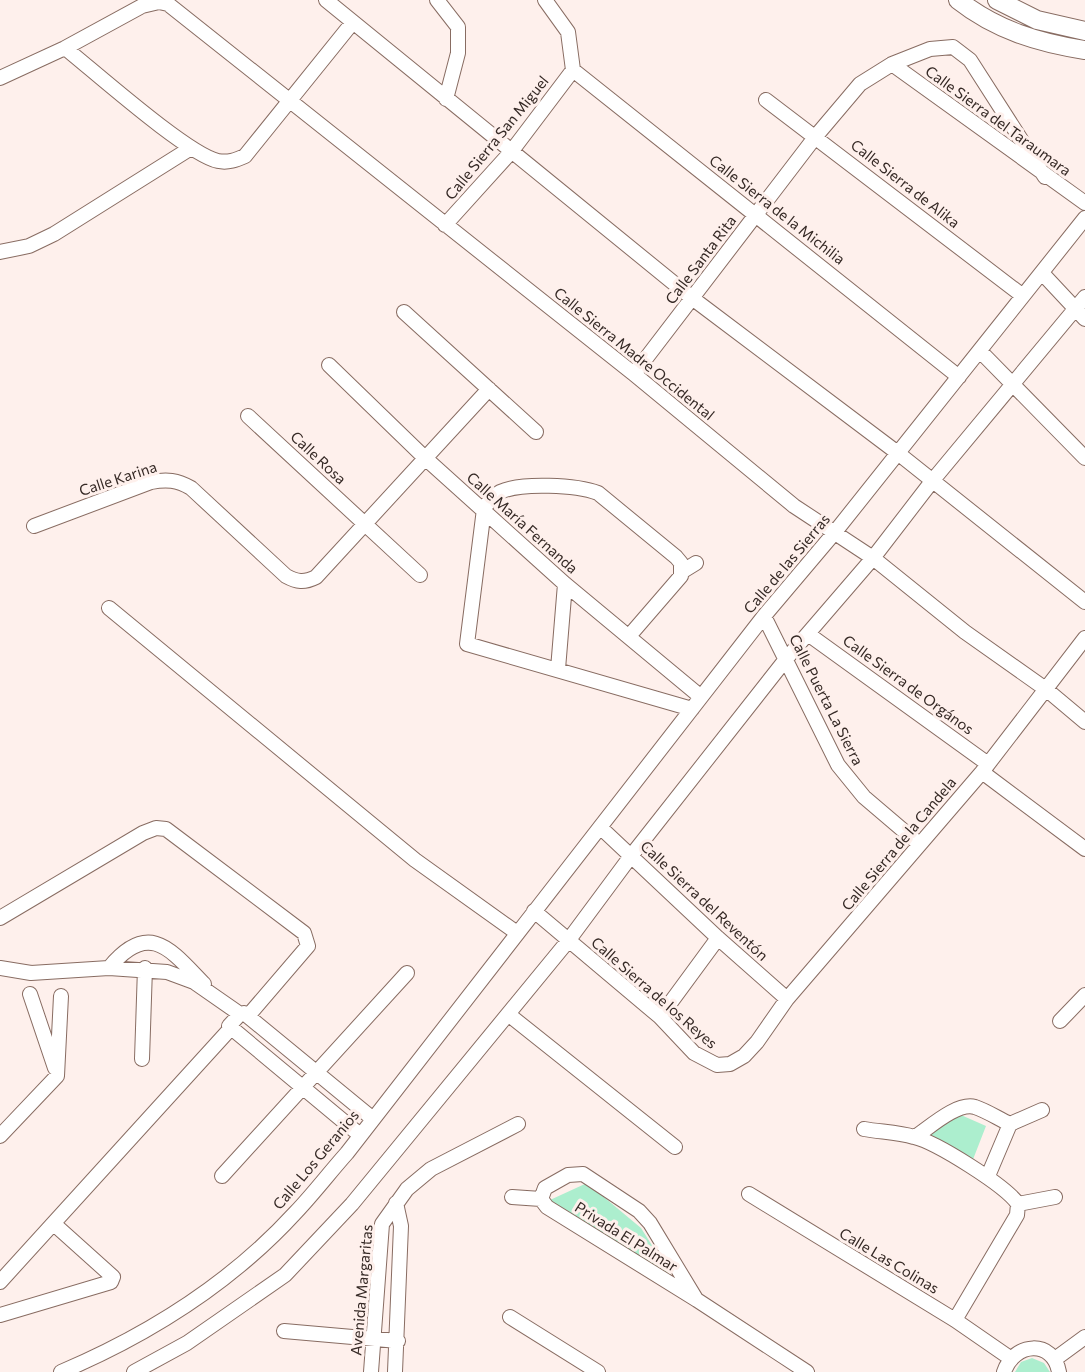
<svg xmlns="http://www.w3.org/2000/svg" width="1085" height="1372" font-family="Commissioner,sans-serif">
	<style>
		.green { fill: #aceece }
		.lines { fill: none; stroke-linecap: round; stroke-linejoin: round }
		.street-casing { stroke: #886c62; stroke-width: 16 }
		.secondary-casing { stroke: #886c62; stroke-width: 20 }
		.street { stroke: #fff; stroke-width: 14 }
		.secondary { stroke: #fff; stroke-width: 18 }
		.labels { text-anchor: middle; stroke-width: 6; stroke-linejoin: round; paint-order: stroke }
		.street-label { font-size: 15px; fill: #352925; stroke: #fef0ec }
	</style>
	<rect width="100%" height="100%" fill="#fef0ec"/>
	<path class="green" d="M961,1115l25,11 -14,36 -45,-27z
		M587,1183l54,45 31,49 -122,-77z
		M1032,1358l12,5 6,9h-35l6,-10z"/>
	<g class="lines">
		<g class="street-casing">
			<path id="street" d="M326,0l366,298 207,156 186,148
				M437,0l21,27v26l-12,46
				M545,0l23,32 5,38
				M65,48c29,23 123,107 153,113 10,2 18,-1 27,-5l108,-134
				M892,64l193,139
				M573,70l386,307
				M0,78l65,-30 77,-42 17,-4 9,2 466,370 160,132 79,52 92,74 82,58 38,32
				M766,100l257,196
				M445,225l66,-73 62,-82
				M0,252l29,-6 25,-12 137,-86
				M1042,273l43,46
				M404,312l132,120
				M980,351l105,107
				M329,365l95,92 141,127 136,113
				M634,374l182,-238 44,-52 32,-20 38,-15 23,-2 17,13 75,117
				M248,416l172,159
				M34,526l117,-44c16,-3 26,-2 40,6l95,88c11,6 18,7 30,1l173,-188
				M683,571l13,-8
				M109,608l306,252 102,73
				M764,616l74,149 26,32 54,46
				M808,634l180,130
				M630,635l51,-59v-13l-5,-6 -78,-64c-21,-8 -77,-11 -98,-1 -8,4 -12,10 -16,17l-17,135 225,65
				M558,669l7,-85
				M982,772l103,77
				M600,827l118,111 69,61
				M534,911l126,106 34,36 23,12 13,-1 14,-8 13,-14 30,-43 195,-227 103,-134
				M0,918l143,-85 13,-5 10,1 138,104 4,13 -60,70
				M0,968l31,5 78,-5 58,4 27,10 46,32
				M109,968c40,-49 62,-18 95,16
				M30,994l25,74
				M508,1014l167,133
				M660,1017l58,-79
				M1060,1021l25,-26
				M142,1059l3,-91
				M864,1129c16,3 34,3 50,8 22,5 92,49 104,67
				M360,1135l-131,-109 11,-12 4,-1 129,106
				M0,1136l57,-60 4,-80
				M915,1137c15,-10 42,-35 60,-30 12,4 24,12 35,17
				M222,1176l185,-203
				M988,1176l22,-52 32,-14
				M749,1194l206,126 55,38
				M512,1197l29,2 6,8 150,93 110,72
				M541,1199l4,-11 23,-13 15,-1 56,37 11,12 46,76
				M1018,1204l37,-7
				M0,1282l231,-254
				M0,1315l111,-33 2,-5 -59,-53
				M510,1317l88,55
				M955,1320l62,-105 1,-11
				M284,1331l114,10
				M1055,1359l30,-22
				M61,1372c87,-37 171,-90 235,-160 18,-19 34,-40 51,-59l417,-537 71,-84 250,-314
				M134,1372l53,-29 98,-68 67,-71 216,-263 63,-85 155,-197 87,-101 60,-78 152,-183
				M371,1372l11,-148 25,-35 24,-20 87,-45
				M395,1372l6,-146 -5,-23
				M1004,1372c10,-30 49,-33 55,0"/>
		</g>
		<g class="secondary-casing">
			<path id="secondary" d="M958,0c38,30 81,43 127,50
				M997,0l40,20 48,11"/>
		</g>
		<use href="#street" class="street"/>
		<use href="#secondary" class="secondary"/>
	</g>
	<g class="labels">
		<g class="street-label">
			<text transform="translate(998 121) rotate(36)" y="5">Calle Sierra del Taraumara</text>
			<text transform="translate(497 138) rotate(-51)" y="5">Calle Sierra San Miguel</text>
			<text transform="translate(905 184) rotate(38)" y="5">Calle Sierra de Alika</text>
			<text transform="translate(777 210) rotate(38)" y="5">Calle Sierra de la Michilia</text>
			<text transform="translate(701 260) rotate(-53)" y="5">Calle Santa Rita</text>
			<text transform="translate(634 354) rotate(39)" y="5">Calle Sierra Madre Occidental</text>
			<text transform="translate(318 458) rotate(43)" y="5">Calle Rosa</text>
			<text transform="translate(118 479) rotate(-18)" y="5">Calle Karina</text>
			<text transform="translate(522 523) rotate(42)" y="5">Calle María Fernanda</text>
			<text transform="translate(787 564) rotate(-50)" y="5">Calle de las Sierras</text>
			<text transform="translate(908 685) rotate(36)" y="5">Calle Sierra de Orgános</text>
			<text transform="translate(826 700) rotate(63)" y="5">Calle Puerta La Sierra</text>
			<text transform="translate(899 844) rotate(-50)" y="5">Calle Sierra de la Candela</text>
			<text transform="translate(704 901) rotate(43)" y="5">Calle Sierra del Reventón</text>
			<text transform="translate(654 993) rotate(41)" y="5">Calle Sierra de los Reyes</text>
			<text transform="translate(316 1160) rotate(-50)" y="5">Calle Los Geranios</text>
			<text transform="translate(626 1237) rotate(32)" y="5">Privada El Palmar</text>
			<text transform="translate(889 1261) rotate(31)" y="5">Calle Las Colinas</text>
			<text transform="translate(362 1290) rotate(-85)" y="5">Avenida Margaritas</text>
		</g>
	</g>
</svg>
